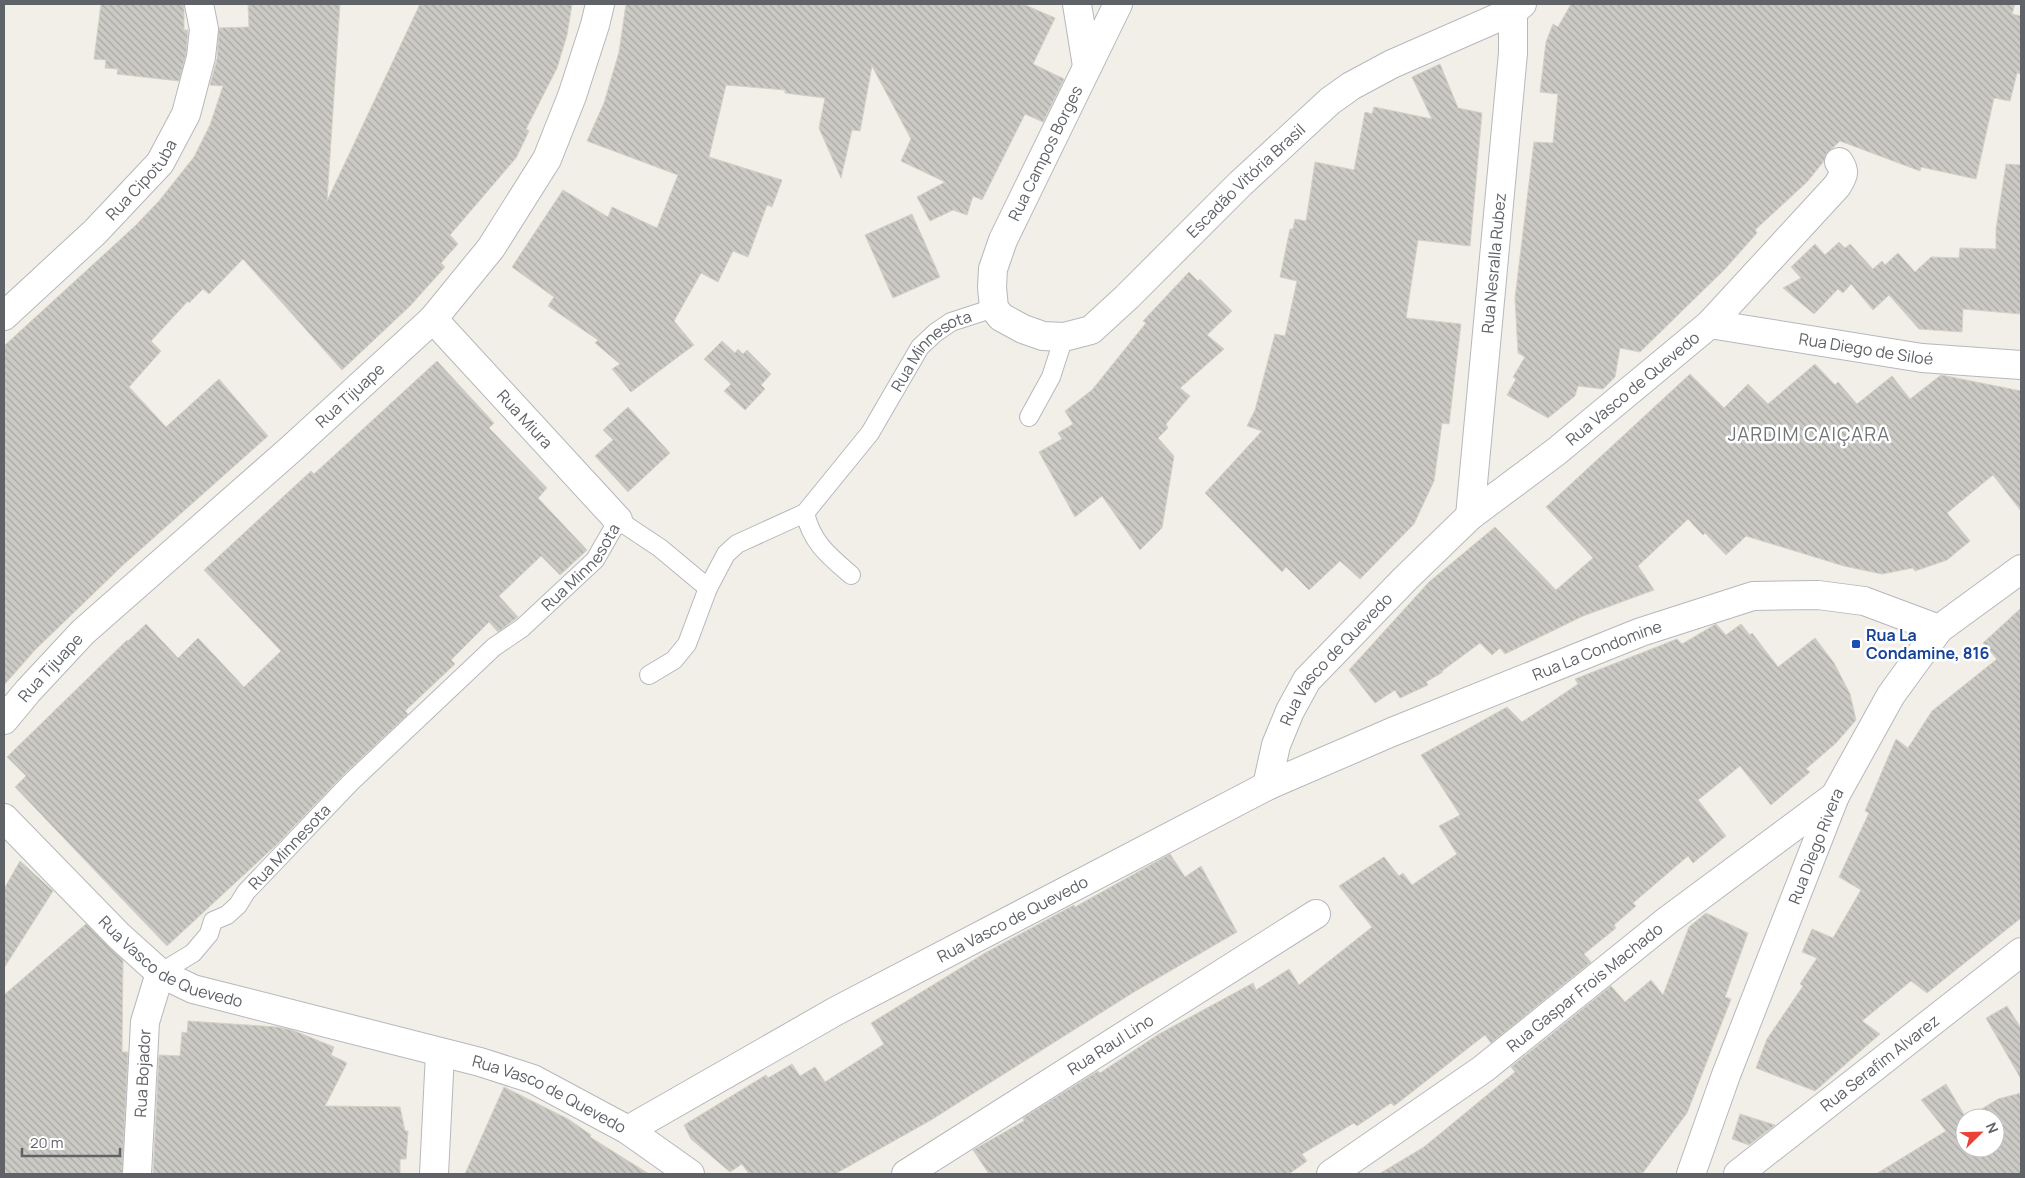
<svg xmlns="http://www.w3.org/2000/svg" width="2025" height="1178" font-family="Manrope,sans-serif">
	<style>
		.building { fill: url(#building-back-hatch); stroke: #d6d1c6 }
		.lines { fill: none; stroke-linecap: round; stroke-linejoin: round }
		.lane-casing { stroke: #b5b8bc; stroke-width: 20 }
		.street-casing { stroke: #b5b8bc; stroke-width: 30 }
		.lane { stroke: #fff; stroke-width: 18 }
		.street { stroke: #fff; stroke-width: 28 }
		.transit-dot { fill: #1a4fb4; stroke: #fff; stroke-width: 2 }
		.labels { text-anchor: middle; stroke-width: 5; stroke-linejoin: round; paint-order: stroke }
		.street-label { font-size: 16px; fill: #5f6368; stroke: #fff }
		.transit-label { font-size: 16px; font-weight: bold; fill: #164399; stroke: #fff; text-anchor: start }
		.quarter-label { font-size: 19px; letter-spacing: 1px; fill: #70757a; stroke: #fff }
	</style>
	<defs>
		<pattern id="building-back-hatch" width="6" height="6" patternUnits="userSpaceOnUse" patternTransform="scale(1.25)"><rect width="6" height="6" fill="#cccac5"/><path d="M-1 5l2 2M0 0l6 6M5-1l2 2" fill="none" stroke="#a9a8a4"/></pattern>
	</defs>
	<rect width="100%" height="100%" fill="#f1efe8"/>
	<path class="building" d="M101,4h83v26h4l-2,24 -7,27 -62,-7 1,-5 -13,-1 1,-8 -12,-1z
		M248,4h92l-13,197 93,-197h152l-5,31 -10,33 -31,61 3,2 -13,27 -66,77 8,9 -17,19 4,4 -35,39 -68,64 -99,-111 -34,35 -6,-5 -14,14 -1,-2 -37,40 10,10 -32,36 37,40 53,-48 49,57 -146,130 -87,84 -31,35v-339l131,-120 24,-25 35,-44 16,-32 13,-39 -13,-1 7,-26 2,-31 30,-1z
		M626,4h397l32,14 -22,46 31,15 -21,43 -18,-8 -43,86 -9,-4 -6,19 -14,-5 -23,11 -13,-24 28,-15 -44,-21 10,-22 -39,-73 -12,65 -8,-1 -11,48 -22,-50 6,-30 -40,-5v-3l-59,-5 -17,72 73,23 -10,27 -5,-2 -19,52 -15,-6 -15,31 -17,-9 -27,48 20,24 -63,47 -19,-23 8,-5 -25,-21 3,-3 -50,-34 6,-9 -42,-30 51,-77 45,27 4,-10 45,21 21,-53 -91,-34 17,-38 15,-51z
		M1571,4h444l-3,10 9,2v58l-4,-1 -7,28 -16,-3 -18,81 -55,-12 -1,4 -80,-30 -14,13 -2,7 -17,21 -52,48 2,3 -32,36 -85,83 -20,-4 -5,29 -12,12 -25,-3 -3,10 -27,22 -41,-23 9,-16 -3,-2 12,-20 -7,-4 -3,-55 19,-156 19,1 5,-49 -18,-2 6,-50 7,-18 5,3z
		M1440,64l18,44 24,5 -12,133 -52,-6 -12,78 55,6 -12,100 -7,-1 -8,58 -20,43 -54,55 -20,-18 -31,29 -23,-23 -4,5 -77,-79 57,-62 -15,-5 8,-16 20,-76 10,2 12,-55 -17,-4 10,-48h3l2,-10 11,2 9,-59 39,8 11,-58 7,2 2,-7 58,12 -20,-42z
		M2006,164l15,1v149l-58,-5 -1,23 -43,-3 -30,-34 -16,15 -22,-26 -8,9 -5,-4 -24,25 -31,-26 18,-10 -10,-11 24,-23 10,11 14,-13 6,6 5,-4 23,25 9,-8 3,4 13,-12 17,19 16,-15 28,1 1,-10 36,1v-20z
		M912,214l28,63 -47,21 -28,-63z
		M1189,272l9,9 2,-2 32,32 -25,24 17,14 -44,39 10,8 -24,28 2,4 -10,10 16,18 -12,72 -22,22 -38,-54 -27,21 -36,-65 23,-13 -4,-6 15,-9 -8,-13 27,-21 54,-67 -3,-2z
		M722,341l13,12 3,-4 5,5 4,-4 24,24 -10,11 4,4 -20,21 -21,-19 7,-7 -27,-25z
		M437,361l57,62 -5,5 58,60 -9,10 49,52 -27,25 -19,-19 -42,40 19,21 -20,15 -9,-10 -38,38 4,4 -50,47 3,3 -65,61 -67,70 -109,101 -152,-159 11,-11 -19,-19 120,-117 1,1 18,-17 32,34 20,-20 46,49 37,-36 -77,-81 107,-99 3,3z
		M1815,364l20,21 3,-3 19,22 35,-28 18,23 31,-24 80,16v120l-28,-36 -46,38 23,28 -23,19 -32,11 -2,-3 -31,6 -38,-8 -98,-30 -20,19 -21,-22 -2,2 -15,-16 -50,47 16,24 -71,26 -78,38 -5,-6 -8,7 -12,-12 -38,28 1,1 -17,10 2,3 -28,13 -5,-8 -20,13 -26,-33 80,-88 66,-55 61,63 37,-32 -47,-51 144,-133 34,34 24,-24 20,20z
		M628,407l42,46 -42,39 -33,-36 18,-16 -10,-10z
		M2021,608v310l-94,75 -16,-12 -49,40 18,13 -65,57 -59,-23 11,-29 36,-53 -3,-2 17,-26 -15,-6 10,-23 21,9 28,-48 -22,-13 30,-64 -4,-2 31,-72 12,9 24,-37 65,-52 -14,-16z
		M1716,624l10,11 15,-11 9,11 2,-2 26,34 37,-29 19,25 16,31 6,26 -20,23 -30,26 4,3 -39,33 -31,-39 -42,34 28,36 -33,27 -5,-7 -55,47 3,3 -22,19 2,3 -32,26 7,8 -100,81 -6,-8 -91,71 -3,-3 -34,23 -3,-3 -52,31 5,7 -18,13h-300l-16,-24 51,-29 -1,-3 75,-47 2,2 59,-39 94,-51 3,7 33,-21 10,16 73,-58 -33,-41 45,-29 15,19 4,-3 9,12 45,-31 -18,-28 21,-11 -39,-60 86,-48 15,15 56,-38 -3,-5 102,-40 5,5z
		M1170,854l15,23 16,-11 36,66 -103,60 -203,128 -96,54h-86l-7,-10 -12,8 -39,-33 -7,-14 82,-50 2,3 24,-14 8,12 15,-9 10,15 59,-38 -13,-21 114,-70 89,-48 1,2z
		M20,861l33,30 -49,77v-79z
		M1706,913l42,20 -23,64 6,2 -44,114 -45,61h-263l45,-27 91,-75 -4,-5 100,-81 14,16 26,-22 12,15 26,-68z
		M86,924l37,36 -1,92h6l-6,122h-118v-179z
		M2007,1006l14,22v51l-35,-61z
		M188,1021l89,6 15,3 42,17 -3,8 16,8 -22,43 75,1 5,24h3l-2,28h-6v15h-247l6,-119 21,1 2,-24 5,1z
		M1946,1084l20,34 -1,30h30v-30h-28l31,-19 23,-6v81h-145l70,-43 -25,-31z
		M504,1087l64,32 23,16 -1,2 59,37h-184z
		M1740,1114l35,11 -26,20 -17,-6z"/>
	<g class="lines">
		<g class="lane-casing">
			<g id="lane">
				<path d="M1029,417l22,-40 13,-40"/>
				<path d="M805,513c7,30 24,43 46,62"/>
				<path d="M649,675l25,-15 13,-16 21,-56"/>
				<path id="s1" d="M160,973l33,-20 16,-19 4,-13 14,-6 11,-10 8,-13 104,-109 144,-136 28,-19 73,-68 23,-40 42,28 48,40 18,-34 11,-10 68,-31 65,-80 50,-86 15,-14 16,-11 43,-14"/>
			</g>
		</g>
		<g class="street-casing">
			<g id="street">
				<path d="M1077,4l10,62"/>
				<path id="s2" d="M1118,4l-115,236 -10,29 -1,18 2,21 7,9 22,12 20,7 21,1 27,-7 36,-33 113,-113 90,-83 21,-15 41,-22 121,-53 9,-7"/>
				<path id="s3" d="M4,316l91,-84 65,-69 26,-49 15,-57 3,-28 -5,-25"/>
				<path id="s4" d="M433,319l185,201"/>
				<path id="s5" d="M1710,324l212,34 99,7"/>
				<path id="s6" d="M1470,516l43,-463v-42"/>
				<path id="s7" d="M4,720l24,-29 55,-59 208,-183 142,-130 58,-71 56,-89 25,-63 23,-71 5,-21"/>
				<path id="s8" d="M1267,786l9,-41 14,-34 17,-31 98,-101 65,-63 87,-65 153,-127 127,-138c6,-10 9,-14 2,-24"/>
				<path id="s9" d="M4,818l115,118 41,37 33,16 287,73 53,17 95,51 208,-119 431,-225 125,-54 249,-100 112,-36 65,-1 46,6 75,28"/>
				<path d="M628,1130l62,44"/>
				<path id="s10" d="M137,1174l8,-152 15,-49"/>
				<path d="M434,1174l6,-121"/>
				<path id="s11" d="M906,1174l410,-260"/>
				<path id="s12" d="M1331,1174l152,-105 185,-149 167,-124"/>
				<path id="s13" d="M1691,1174l35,-99 109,-279 56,-101 48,-66 82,-60"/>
				<path id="s14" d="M1738,1174l283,-222"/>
			</g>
		</g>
		<use href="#lane" class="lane"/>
		<use href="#street" class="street"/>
	</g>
	<rect class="transit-dot" x="1851" y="639" width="10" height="10" rx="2.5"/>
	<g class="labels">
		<g class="street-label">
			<text transform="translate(1045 153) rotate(-64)" y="6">Rua Campos Borges</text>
			<text dy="6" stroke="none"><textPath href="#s3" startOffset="194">Rua Cipotuba</textPath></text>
			<text dy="6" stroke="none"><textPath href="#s2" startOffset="654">Escadão Vitória Brasil</textPath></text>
			<text dy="6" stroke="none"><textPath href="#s6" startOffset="254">Rua Nesralla Rubez</textPath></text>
			<text dy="6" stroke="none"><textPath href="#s5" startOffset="158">Rua Diego de Siloé</textPath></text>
			<text dy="6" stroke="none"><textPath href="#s1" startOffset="1100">Rua Minnesota</textPath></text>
			<text dy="6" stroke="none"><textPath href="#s8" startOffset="552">Rua Vasco de Quevedo</textPath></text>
			<text dy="6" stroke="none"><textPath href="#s7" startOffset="475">Rua Tijuape</textPath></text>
			<text dy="6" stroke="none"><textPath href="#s4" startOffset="136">Rua Miura</textPath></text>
			<text dy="6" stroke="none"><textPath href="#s1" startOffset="590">Rua Minnesota</textPath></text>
			<text dy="6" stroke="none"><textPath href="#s9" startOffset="1799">Rua La Condomine</textPath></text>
			<text dy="6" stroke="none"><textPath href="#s8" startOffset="148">Rua Vasco de Quevedo</textPath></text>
			<text dy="6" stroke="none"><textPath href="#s7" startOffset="70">Rua Tijuape</textPath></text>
			<text dy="6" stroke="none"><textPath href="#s13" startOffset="351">Rua Diego Rivera</textPath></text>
			<text dy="6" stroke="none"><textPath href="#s1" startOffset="185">Rua Minnesota</textPath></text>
			<text dy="6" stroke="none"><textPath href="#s9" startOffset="1155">Rua Vasco de Quevedo</textPath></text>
			<text dy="6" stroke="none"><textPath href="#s9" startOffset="224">Rua Vasco de Quevedo</textPath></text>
			<text dy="6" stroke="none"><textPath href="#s12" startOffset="315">Rua Gaspar Frois Machado</textPath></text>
			<text dy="6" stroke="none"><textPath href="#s11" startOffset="242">Rua Raul Lino</textPath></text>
			<text dy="6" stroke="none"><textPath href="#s14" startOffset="180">Rua Serafim Alvarez</textPath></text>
			<text dy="6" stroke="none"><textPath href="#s10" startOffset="101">Rua Bojador</textPath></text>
			<text dy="6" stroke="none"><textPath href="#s9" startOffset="629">Rua Vasco de Quevedo</textPath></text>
		</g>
		<g class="transit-label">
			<text x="1866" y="641">Rua La<tspan x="1866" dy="18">Condamine, 816</tspan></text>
		</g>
		<g class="quarter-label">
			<text x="1809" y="441">JARDIM CAIÇARA</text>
		</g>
	</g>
	<rect width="2025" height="1178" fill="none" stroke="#5f6368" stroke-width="10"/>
	<g transform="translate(1980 1133) rotate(67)"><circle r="24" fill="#ffffff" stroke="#bfc1c3"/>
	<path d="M0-4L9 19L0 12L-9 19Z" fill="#ea4335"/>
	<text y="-8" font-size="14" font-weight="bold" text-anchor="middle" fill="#5f6368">N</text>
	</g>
	<path d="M22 1148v8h98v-8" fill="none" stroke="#5f6368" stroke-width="2.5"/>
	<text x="30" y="1148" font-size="15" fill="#5f6368" stroke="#ffffff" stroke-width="4" paint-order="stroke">20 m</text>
</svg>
